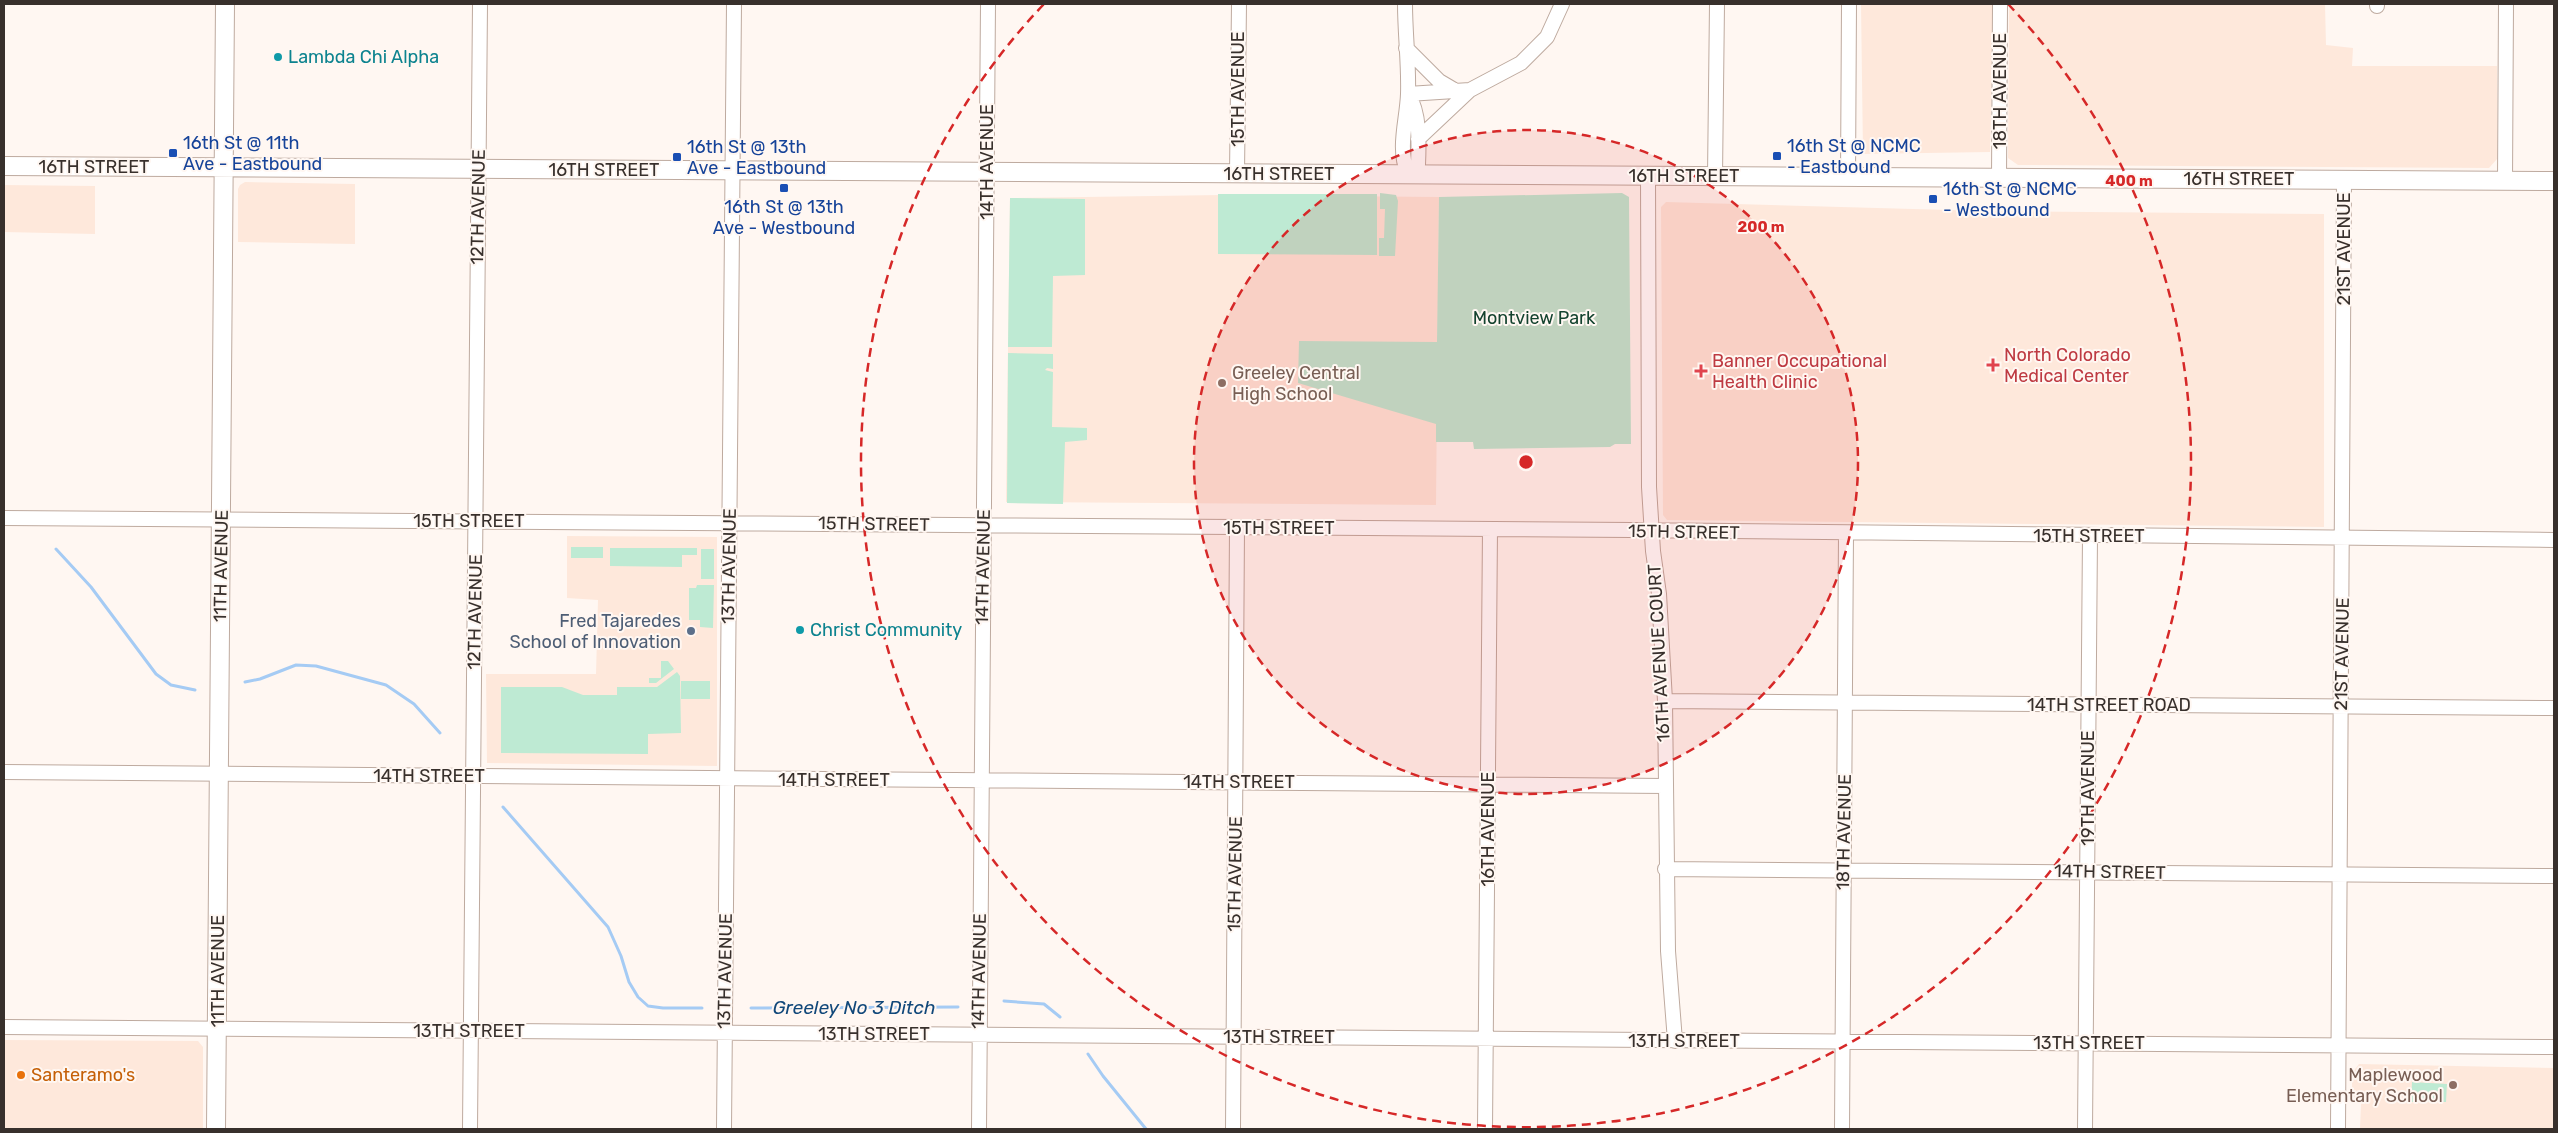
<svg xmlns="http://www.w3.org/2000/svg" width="2558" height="1133" font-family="Rubik,sans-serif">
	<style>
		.built { fill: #fee8db }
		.green { fill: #beead3 }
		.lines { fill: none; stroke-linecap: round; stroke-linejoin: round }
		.stream { stroke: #a5cbf4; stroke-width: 3 }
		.minor-casing { stroke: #beaa9f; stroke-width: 16 }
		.major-casing { stroke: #beaa9f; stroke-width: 20 }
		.minor { stroke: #fff; stroke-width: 14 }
		.major { stroke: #fff; stroke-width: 18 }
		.ring { fill: none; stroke: #d62828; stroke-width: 2.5; stroke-dasharray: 9 6 }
		.culture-dot { fill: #0f9aa8; stroke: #fff7f2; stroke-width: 2 }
		.transit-dot { fill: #1a4fb4; stroke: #fff7f2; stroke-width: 2 }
		.health-dot { fill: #e0444e; stroke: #fff7f2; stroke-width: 2 }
		.education-dot { fill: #8d6e63; stroke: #fff7f2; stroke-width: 2 }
		.service-dot { fill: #5c6f8a; stroke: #fff7f2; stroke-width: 2 }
		.food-dot { fill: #e8710a; stroke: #fff7f2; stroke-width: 2 }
		.labels { text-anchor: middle; stroke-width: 4; stroke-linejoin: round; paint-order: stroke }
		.culture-label { font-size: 18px; fill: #0d838f; stroke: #fff7f2; text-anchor: start }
		.street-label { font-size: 18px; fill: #38302c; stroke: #fff7f2 }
		.transit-label { font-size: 18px; fill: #164399; stroke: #fff7f2; text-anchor: start }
		.park-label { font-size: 18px; fill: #14432f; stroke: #fff7f2 }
		.health-label { font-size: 18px; fill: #be3a42; stroke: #fff7f2; text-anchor: start }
		.education-label { font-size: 18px; fill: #785e54; stroke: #fff7f2; text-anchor: start }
		.service-label { font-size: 18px; fill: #4e5e75; stroke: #fff7f2; text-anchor: end }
		.food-label { font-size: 18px; fill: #c56008; stroke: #fff7f2; text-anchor: start }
		.water-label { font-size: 19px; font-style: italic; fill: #11487a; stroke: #fff7f2 }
		.centre { fill: #d62828; stroke: #fff7f2; stroke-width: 2.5 }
		.ring-label { font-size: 15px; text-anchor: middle; font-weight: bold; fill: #d62828; stroke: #fff7f2; stroke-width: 4; stroke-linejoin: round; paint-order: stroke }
	</style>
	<rect width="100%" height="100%" fill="#fff7f2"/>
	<path class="built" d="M1861,4h133l-4,148 -127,2z
		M2009,4h316l1,41 27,3 -1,18h145v93l-8,9 -471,-3 -10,-7z
		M245,182l110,2v60l-117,-2v-53l2,-4z
		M4,185l91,1v48l-91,-2z
		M1221,195l218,2 -3,308 -430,-3 4,-304z
		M1666,202l319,9 339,3v313l-657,-7 -4,-5 -2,-308z
		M567,536l150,1v229l-230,-3 -1,-89h110l2,-74 -31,-2z
		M4,1040l194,1 5,6v82h-199z
		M2359,1064l195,4v61h-194l1,-25 -9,-8v-23z"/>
	<path class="green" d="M1380,193l16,2 2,6 -3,55h-16v-18h5l1,-29h-5z
		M1622,193l7,4 2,247h-16l-5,3 -136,2 -1,-7h-37v-18l-138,-41 1,-42 138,1 2,-145z
		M1218,194h159v61l-159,-1z
		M1010,198l75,1v76l-32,1 -1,71h-44z
		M1008,353l45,1v15l-6,-1 -2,2 8,2 -1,55 35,1v12l-22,2 -2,62 -56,-1z
		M571,547h32v11h-32z
		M610,548h87v7h-15v12l-72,-1z
		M701,549h13v30h-13z
		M697,585h17l-1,43 -13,-1v-7h-11v-32h7z
		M661,661h7l6,8 -18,14h-7v-5h12z
		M677,672l3,4 1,57 -33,1v20l-147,-1v-66h61l21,8h34v-8h40z
		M681,681h29v18h-29z
		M2412,1082l35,2 -1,18h-35z"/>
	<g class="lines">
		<path class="stream" d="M56,549l35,38 65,87 15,11 24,5
			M245,682l15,-3 36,-14 20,1 70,19 28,19 26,29
			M503,807l105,120 13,29 8,26 9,15 10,9 15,2h39
			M1004,1001l40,3 16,13
			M751,1008l207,-1
			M1088,1054l15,22 43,53"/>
		<g class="minor-casing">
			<path id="minor" d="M1405,4c0,30 4,60 3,90 -1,27 -11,54 0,80l10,-9c1,-22 2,-52 -10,-71
				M2377,6v-2
				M1406,48l33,33 17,10
				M1408,94l62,-4 51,-27 26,-26 15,-33
				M1418,139l52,-49
				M1237,173l2,-169
				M1648,176l1,311 4,64 6,43 6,107 3,250 7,90
				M1715,176l2,-172
				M1848,177l1,-173
				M1999,178l1,-174
				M2505,180l1,-176
				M4,518l1628,12 922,10
				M1665,701l889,7
				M4,772l1661,14
				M1665,869l889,7
				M4,1027l2550,20
				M470,1129l10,-1125
				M724,1129l10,-1125
				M979,1129l9,-1125
				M1233,1129l4,-601
				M1485,1129l5,-600
				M1842,1129l4,-595
				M2085,1129l5,-593
				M2338,1129l6,-950"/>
		</g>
		<g class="major-casing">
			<path id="major" d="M4,166l2550,15
				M216,1129l9,-1125"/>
		</g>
		<use href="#minor" class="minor"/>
		<use href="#major" class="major"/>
	</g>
	<circle cx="1526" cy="462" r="332" fill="#d62828" fill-opacity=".12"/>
	<g class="ring">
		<circle cx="1526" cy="462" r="332"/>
		<path d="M2008 4A665 665 0 1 1 1044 4"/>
	</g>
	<g class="culture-dot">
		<circle cx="278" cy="57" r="5"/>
		<circle cx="800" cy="630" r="5"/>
	</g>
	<g class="transit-dot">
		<rect x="168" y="148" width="10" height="10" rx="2.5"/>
		<rect x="1772" y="151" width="10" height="10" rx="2.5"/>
		<rect x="672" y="152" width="10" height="10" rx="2.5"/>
		<rect x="779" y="183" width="10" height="10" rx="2.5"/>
		<rect x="1928" y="194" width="10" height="10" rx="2.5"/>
	</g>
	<g class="health-dot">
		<path d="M1990.5 357.5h5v5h5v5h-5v5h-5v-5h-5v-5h5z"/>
		<path d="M1698.5 363.5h5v5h5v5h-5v5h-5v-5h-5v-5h5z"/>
	</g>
	<g class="education-dot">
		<circle cx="1222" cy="383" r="5"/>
		<circle cx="2453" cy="1085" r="5"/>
	</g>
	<circle class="service-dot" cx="691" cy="631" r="5"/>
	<circle class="food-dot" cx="21" cy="1075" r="5"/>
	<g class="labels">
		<g class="culture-label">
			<text x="288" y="63">Lambda Chi Alpha</text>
			<text x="810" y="636">Christ Community</text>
		</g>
		<g class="street-label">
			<text transform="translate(1238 89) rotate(-90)" y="6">15TH AVENUE</text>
			<text transform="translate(2000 91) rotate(-90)" y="6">18TH AVENUE</text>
			<text transform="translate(987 162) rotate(-90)" y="6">14TH AVENUE</text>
			<text x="94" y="173">16TH STREET</text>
			<text x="604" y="176">16TH STREET</text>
			<text x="1279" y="180">16TH STREET</text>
			<text x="1684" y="182">16TH STREET</text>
			<text x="2239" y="185">16TH STREET</text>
			<text transform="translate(478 207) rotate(-89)" y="6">12TH AVENUE</text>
			<text transform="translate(2344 249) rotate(-90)" y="6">21ST AVENUE</text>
			<text x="469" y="527">15TH STREET</text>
			<text transform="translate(874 524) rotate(1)" y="6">15TH STREET</text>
			<text x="1279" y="534">15TH STREET</text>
			<text transform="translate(1684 532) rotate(1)" y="6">15TH STREET</text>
			<text x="2089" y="542">15TH STREET</text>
			<text transform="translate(221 566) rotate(-89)" y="6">11TH AVENUE</text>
			<text transform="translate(729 566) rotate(-89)" y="6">13TH AVENUE</text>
			<text transform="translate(983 567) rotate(-89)" y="6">14TH AVENUE</text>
			<text transform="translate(475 612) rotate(-89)" y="6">12TH AVENUE</text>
			<text transform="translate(1659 653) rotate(-93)" y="6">16TH AVENUE COURT</text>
			<text transform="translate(2342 654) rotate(-89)" y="6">21ST AVENUE</text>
			<text x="2109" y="711">14TH STREET ROAD</text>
			<text x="429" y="782">14TH STREET</text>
			<text x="834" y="786">14TH STREET</text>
			<text x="1239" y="788">14TH STREET</text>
			<text transform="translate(2088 788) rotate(-90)" y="6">19TH AVENUE</text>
			<text transform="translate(1488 829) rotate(-90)" y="6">16TH AVENUE</text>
			<text transform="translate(1844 832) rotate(-89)" y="6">18TH AVENUE</text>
			<text transform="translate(2110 872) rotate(1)" y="6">14TH STREET</text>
			<text transform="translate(1235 874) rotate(-89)" y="6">15TH AVENUE</text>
			<text transform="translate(218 971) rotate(-90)" y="6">11TH AVENUE</text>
			<text transform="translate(725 971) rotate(-89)" y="6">13TH AVENUE</text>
			<text transform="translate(979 971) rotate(-89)" y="6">14TH AVENUE</text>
			<text x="469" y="1037">13TH STREET</text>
			<text x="874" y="1040">13TH STREET</text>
			<text x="1279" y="1043">13TH STREET</text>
			<text x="1684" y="1047">13TH STREET</text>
			<text x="2089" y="1049">13TH STREET</text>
		</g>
		<g class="transit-label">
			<text x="183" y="149">16th St @ 11th<tspan x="183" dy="21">Ave - Eastbound</tspan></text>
			<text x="1787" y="152">16th St @ NCMC<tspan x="1787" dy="21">- Eastbound</tspan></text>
			<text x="687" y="153">16th St @ 13th<tspan x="687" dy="21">Ave - Eastbound</tspan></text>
			<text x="1943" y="195">16th St @ NCMC<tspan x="1943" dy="21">- Westbound</tspan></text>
			<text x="784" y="213" text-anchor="middle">16th St @ 13th<tspan x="784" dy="21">Ave - Westbound</tspan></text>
		</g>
		<g class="park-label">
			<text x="1534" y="324">Montview Park</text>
		</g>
		<g class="health-label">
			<text x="2004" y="361">North Colorado<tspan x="2004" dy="21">Medical Center</tspan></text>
			<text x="1712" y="367">Banner Occupational<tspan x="1712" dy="21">Health Clinic</tspan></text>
		</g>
		<g class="education-label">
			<text x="1232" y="379">Greeley Central<tspan x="1232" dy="21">High School</tspan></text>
			<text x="2443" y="1081" text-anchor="end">Maplewood<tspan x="2443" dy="21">Elementary School</tspan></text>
		</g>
		<g class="service-label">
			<text x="681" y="627">Fred Tajaredes<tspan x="681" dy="21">School of Innovation</tspan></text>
		</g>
		<g class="food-label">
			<text x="31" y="1081">Santeramo's</text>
		</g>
		<g class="water-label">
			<text x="854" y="1014">Greeley No 3 Ditch</text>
		</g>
	</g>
	<circle cx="1526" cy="462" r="8" class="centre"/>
	<g class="ring-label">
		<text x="2129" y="186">400 m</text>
		<text x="1761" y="232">200 m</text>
	</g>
	<rect width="2558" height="1133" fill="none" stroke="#38302c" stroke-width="10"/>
</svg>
